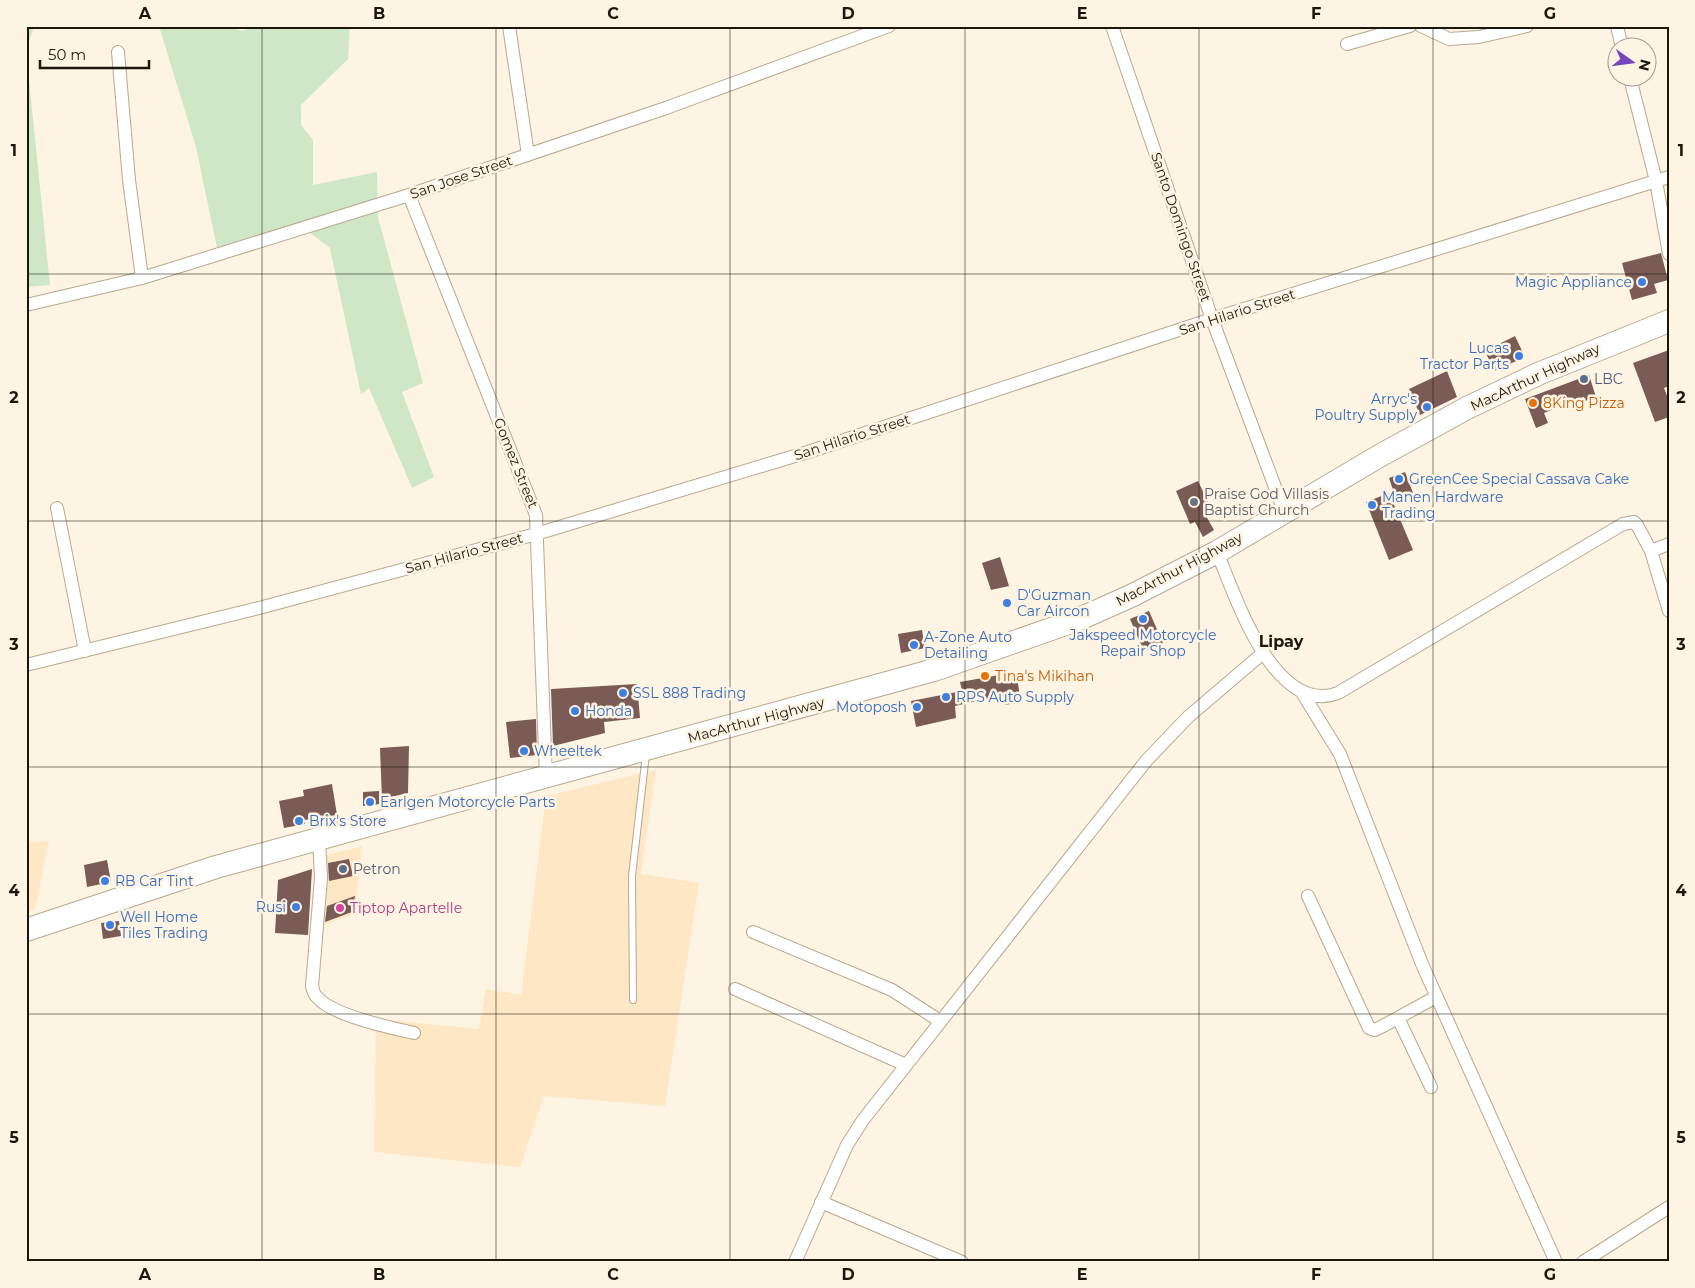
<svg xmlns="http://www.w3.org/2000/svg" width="1695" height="1288" font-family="Montserrat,sans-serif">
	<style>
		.built { fill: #fde7c4 }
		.green { fill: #cfe7c7 }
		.building { fill: #7a5b56 }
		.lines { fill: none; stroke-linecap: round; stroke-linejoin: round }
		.lane-casing { stroke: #b8a88d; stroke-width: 8 }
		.street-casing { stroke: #b8a88d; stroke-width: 14 }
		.highway-casing { stroke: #b8a88d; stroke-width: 24 }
		.lane { stroke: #fff; stroke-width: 6 }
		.street { stroke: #fff; stroke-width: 12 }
		.highway { stroke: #fff; stroke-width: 22 }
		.grid { fill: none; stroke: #1c170c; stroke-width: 1; stroke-opacity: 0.55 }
		.shop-dot { fill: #3f7fe0; stroke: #fef4e3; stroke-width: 2 }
		.service-dot { fill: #5c6f8a; stroke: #fef4e3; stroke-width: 2 }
		.food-dot { fill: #e8710a; stroke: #fef4e3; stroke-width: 2 }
		.worship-dot { fill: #6b7280; stroke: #fef4e3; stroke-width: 2 }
		.hotel-dot { fill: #d1479c; stroke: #fef4e3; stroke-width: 2 }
		.labels { text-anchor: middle; stroke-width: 5; stroke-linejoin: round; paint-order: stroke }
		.street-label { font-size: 14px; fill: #1c170c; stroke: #fef4e3 }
		.shop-label { font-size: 14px; fill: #366cbe; stroke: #fef4e3; text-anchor: start }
		.service-label { font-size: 14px; fill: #4e5e75; stroke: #fef4e3; text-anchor: start }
		.food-label { font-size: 14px; fill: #c56008; stroke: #fef4e3; text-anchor: start }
		.worship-label { font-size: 14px; fill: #5b616d; stroke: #fef4e3; text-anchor: start }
		.hotel-label { font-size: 14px; fill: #b23c85; stroke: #fef4e3; text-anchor: start }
		.quarter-label { font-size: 16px; font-weight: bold; fill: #1c170c; stroke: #fef4e3 }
		.neatline { fill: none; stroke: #1c170c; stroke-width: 2 }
		.grid-label { font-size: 16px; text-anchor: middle; font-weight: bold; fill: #1c170c }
	</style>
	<rect width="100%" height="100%" fill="#fef4e3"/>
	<path class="built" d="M656,770l-15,104 58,9 -34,223 -121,-10 -24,71 -146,-15 2,-133 103,10 7,-40 35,6 25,-199z
		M49,841l-14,68 -9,3v-70z
		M362,846l-7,68 -34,12 2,-70z"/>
	<path class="green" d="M26,26h8l-8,25 24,234 -24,2z
		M159,26h67l16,5 14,-5h94l-2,33 -47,46v20l12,15v45l64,-13 1,45 45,166 -21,9 32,85 -22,11 -43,-100 -8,6 -31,-146 -33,-25 -80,25 -21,-101z"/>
	<path class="building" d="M1661,253l7,27 -14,4 3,9 -25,7 -10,-37z
		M1515,336l10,21 -31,14 -9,-20z
		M1669,350v36l-5,2 5,13v16l-14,5 -22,-59z
		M1447,371l10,26 -37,18 -11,-26z
		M1589,375l7,22 -11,4 -1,-4 -40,16 4,10 -12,5 -11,-29z
		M1405,472l8,21 -17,6 -7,-21z
		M1198,481l15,32 -7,3 8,14 -11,7 -8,-15 -5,2 -14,-33z
		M1389,493l24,57 -24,10 -23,-58z
		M1000,557l9,29 -18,4 -9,-27z
		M1149,611l14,32 -19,9 -14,-33z
		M922,630l3,18 -24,5 -3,-19z
		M1016,672l5,30 -16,3 -2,-10 -48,11 1,12 -40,9 -5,-26 51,-10 -2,-9z
		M637,684l3,34 -36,4 1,11 -52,13 -2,-57z
		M536,719l1,36 -27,3 -4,-36z
		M409,746l-1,47 -26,6 -2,-51z
		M332,784l5,31 -33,5 1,4 -21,4 -5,-27 25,-5 -1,-6z
		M379,791l1,13 -17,2v-14z
		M349,859l4,17 -24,5 -1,-18z
		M107,860l4,22 -24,5 -3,-22z
		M312,869l-4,66 -33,-2 3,-53z
		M355,896l-3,16 -27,10 2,-16z
		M119,921l2,15 -18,3 -2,-16z"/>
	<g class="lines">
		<g class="lane-casing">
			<path id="lane" d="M633,1000l-1,-124 14,-122"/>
		</g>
		<g class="street-casing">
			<path id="street" d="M509,26l19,129
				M1112,26l100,293 72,192
				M1421,26l28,13 30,-2 48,-11
				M1617,26l5,22
				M1347,44l63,-18
				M118,52l11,128 13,98
				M1630,78l26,103 13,73
				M409,195l127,320 10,263
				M26,305l116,-27 267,-83 257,-87 223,-82
				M57,508l28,143
				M1651,551l18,60
				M1217,552c18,43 57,165 121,141l285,-169 11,-2 3,3 14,26 18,-7
				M26,665l233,-57 277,-74 272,-82 404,-133 457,-142
				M1303,694l37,60 82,210 134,298
				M319,839l2,39 -9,108c1,4 2,9 5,11 14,18 74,31 97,36
				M1308,896l61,132 6,2 6,-3 55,-30
				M753,932l139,58 48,31
				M735,989l171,76
				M1398,1018l33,69
				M821,1202l141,60
				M795,1262l52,-117 16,-25 283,-359 42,-44 75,-64
				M1583,1262l86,-55"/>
		</g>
		<g class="highway-casing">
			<path id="highway" d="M26,930l190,-63 718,-197 143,-50 54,-24 86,-44 164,-97 86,-47 71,-34 131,-53"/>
		</g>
		<use href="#lane" class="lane"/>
		<use href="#street" class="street"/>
		<use href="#highway" class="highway"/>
	</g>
	<path class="grid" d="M262,26v1236M496,26v1236M730,26v1236M965,26v1236M1199,26v1236M1433,26v1236M26,274h1643M26,521h1643M26,767h1643M26,1014h1643"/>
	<g class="shop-dot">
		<circle cx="1642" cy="282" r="5"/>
		<circle cx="1519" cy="356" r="5"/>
		<circle cx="1427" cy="407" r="5"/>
		<circle cx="1399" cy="479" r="5"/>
		<circle cx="1372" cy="505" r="5"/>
		<circle cx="1007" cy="603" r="5"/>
		<circle cx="1143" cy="619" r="5"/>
		<circle cx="914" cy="645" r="5"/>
		<circle cx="623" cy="693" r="5"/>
		<circle cx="946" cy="697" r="5"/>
		<circle cx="917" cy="707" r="5"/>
		<circle cx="575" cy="711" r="5"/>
		<circle cx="524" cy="751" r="5"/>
		<circle cx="370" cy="802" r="5"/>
		<circle cx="299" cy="821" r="5"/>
		<circle cx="105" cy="881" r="5"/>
		<circle cx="296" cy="907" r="5"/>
		<circle cx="110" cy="925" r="5"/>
	</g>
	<g class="service-dot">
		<circle cx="1584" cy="379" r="5"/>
		<circle cx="343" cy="869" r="5"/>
	</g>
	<g class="food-dot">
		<circle cx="1533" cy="403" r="5"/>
		<circle cx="985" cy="676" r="5"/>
	</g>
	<circle class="worship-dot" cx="1194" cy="502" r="5"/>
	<circle class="hotel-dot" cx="340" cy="908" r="5"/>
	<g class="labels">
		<g class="street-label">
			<text transform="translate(461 177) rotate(-19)" y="5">San Jose Street</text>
			<text transform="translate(1181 227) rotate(71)" y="5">Santo Domingo Street</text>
			<text transform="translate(1237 312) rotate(-18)" y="5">San Hilario Street</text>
			<text transform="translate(1535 377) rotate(-25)" y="5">MacArthur Highway</text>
			<text transform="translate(852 437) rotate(-18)" y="5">San Hilario Street</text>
			<text transform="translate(516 463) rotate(68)" y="5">Gomez Street</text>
			<text transform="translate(464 553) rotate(-15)" y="5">San Hilario Street</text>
			<text transform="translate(1179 569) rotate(-28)" y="5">MacArthur Highway</text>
			<text transform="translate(756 720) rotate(-15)" y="5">MacArthur Highway</text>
		</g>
		<g class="shop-label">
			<text x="1632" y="287" text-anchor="end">Magic Appliance</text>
			<text x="1509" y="353" text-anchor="end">Lucas<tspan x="1509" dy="16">Tractor Parts</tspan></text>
			<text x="1417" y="404" text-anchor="end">Arryc's<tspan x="1417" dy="16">Poultry Supply</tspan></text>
			<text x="1409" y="484">GreenCee Special Cassava Cake</text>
			<text x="1382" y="502">Manen Hardware<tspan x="1382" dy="16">Trading</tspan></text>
			<text x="1017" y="600">D'Guzman<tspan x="1017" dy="16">Car Aircon</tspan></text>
			<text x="1143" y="640" text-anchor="middle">Jakspeed Motorcycle<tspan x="1143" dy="16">Repair Shop</tspan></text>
			<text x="924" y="642">A-Zone Auto<tspan x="924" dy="16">Detailing</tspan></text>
			<text x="633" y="698">SSL 888 Trading</text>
			<text x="956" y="702">RPS Auto Supply</text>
			<text x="907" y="712" text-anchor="end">Motoposh</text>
			<text x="585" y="716">Honda</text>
			<text x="534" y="756">Wheeltek</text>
			<text x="380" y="807">Earlgen Motorcycle Parts</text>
			<text x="309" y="826">Brix's Store</text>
			<text x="115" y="886">RB Car Tint</text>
			<text x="286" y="912" text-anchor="end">Rusi</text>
			<text x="120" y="922">Well Home<tspan x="120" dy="16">Tiles Trading</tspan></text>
		</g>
		<g class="service-label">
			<text x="1594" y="384">LBC</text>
			<text x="353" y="874">Petron</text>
		</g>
		<g class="food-label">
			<text x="1543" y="408">8King Pizza</text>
			<text x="995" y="681">Tina's Mikihan</text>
		</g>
		<g class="worship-label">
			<text x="1204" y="499">Praise God Villasis<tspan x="1204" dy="16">Baptist Church</tspan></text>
		</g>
		<g class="hotel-label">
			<text x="350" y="913">Tiptop Apartelle</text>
		</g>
		<g class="quarter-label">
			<text x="1281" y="647">Lipay</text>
		</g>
	</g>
	<rect width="1695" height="1288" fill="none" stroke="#fef4e3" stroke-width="55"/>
	<g transform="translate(1632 62) rotate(104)"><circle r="24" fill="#fef4e3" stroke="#a49c8d"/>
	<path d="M0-4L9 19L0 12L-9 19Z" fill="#7445bd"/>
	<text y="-8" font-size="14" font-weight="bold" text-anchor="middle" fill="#1c170c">N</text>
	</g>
	<path d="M40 60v8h109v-8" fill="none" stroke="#1c170c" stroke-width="2.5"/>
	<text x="48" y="60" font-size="15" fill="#1c170c" stroke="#fef4e3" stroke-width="4" paint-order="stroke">50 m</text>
	<rect x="28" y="28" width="1640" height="1232" class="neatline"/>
	<g class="grid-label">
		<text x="145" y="19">A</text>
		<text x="379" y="19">B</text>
		<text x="613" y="19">C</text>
		<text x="848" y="19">D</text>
		<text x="1082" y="19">E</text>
		<text x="1316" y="19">F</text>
		<text x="1550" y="19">G</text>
		<text x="14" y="156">1</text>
		<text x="1681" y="156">1</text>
		<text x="14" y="403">2</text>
		<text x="1681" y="403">2</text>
		<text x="14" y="650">3</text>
		<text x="1681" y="650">3</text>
		<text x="14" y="896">4</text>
		<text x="1681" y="896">4</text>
		<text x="14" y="1143">5</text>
		<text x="1681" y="1143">5</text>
		<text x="145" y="1280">A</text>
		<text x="379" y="1280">B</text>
		<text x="613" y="1280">C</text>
		<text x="848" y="1280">D</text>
		<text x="1082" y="1280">E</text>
		<text x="1316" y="1280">F</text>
		<text x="1550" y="1280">G</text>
	</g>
</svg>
